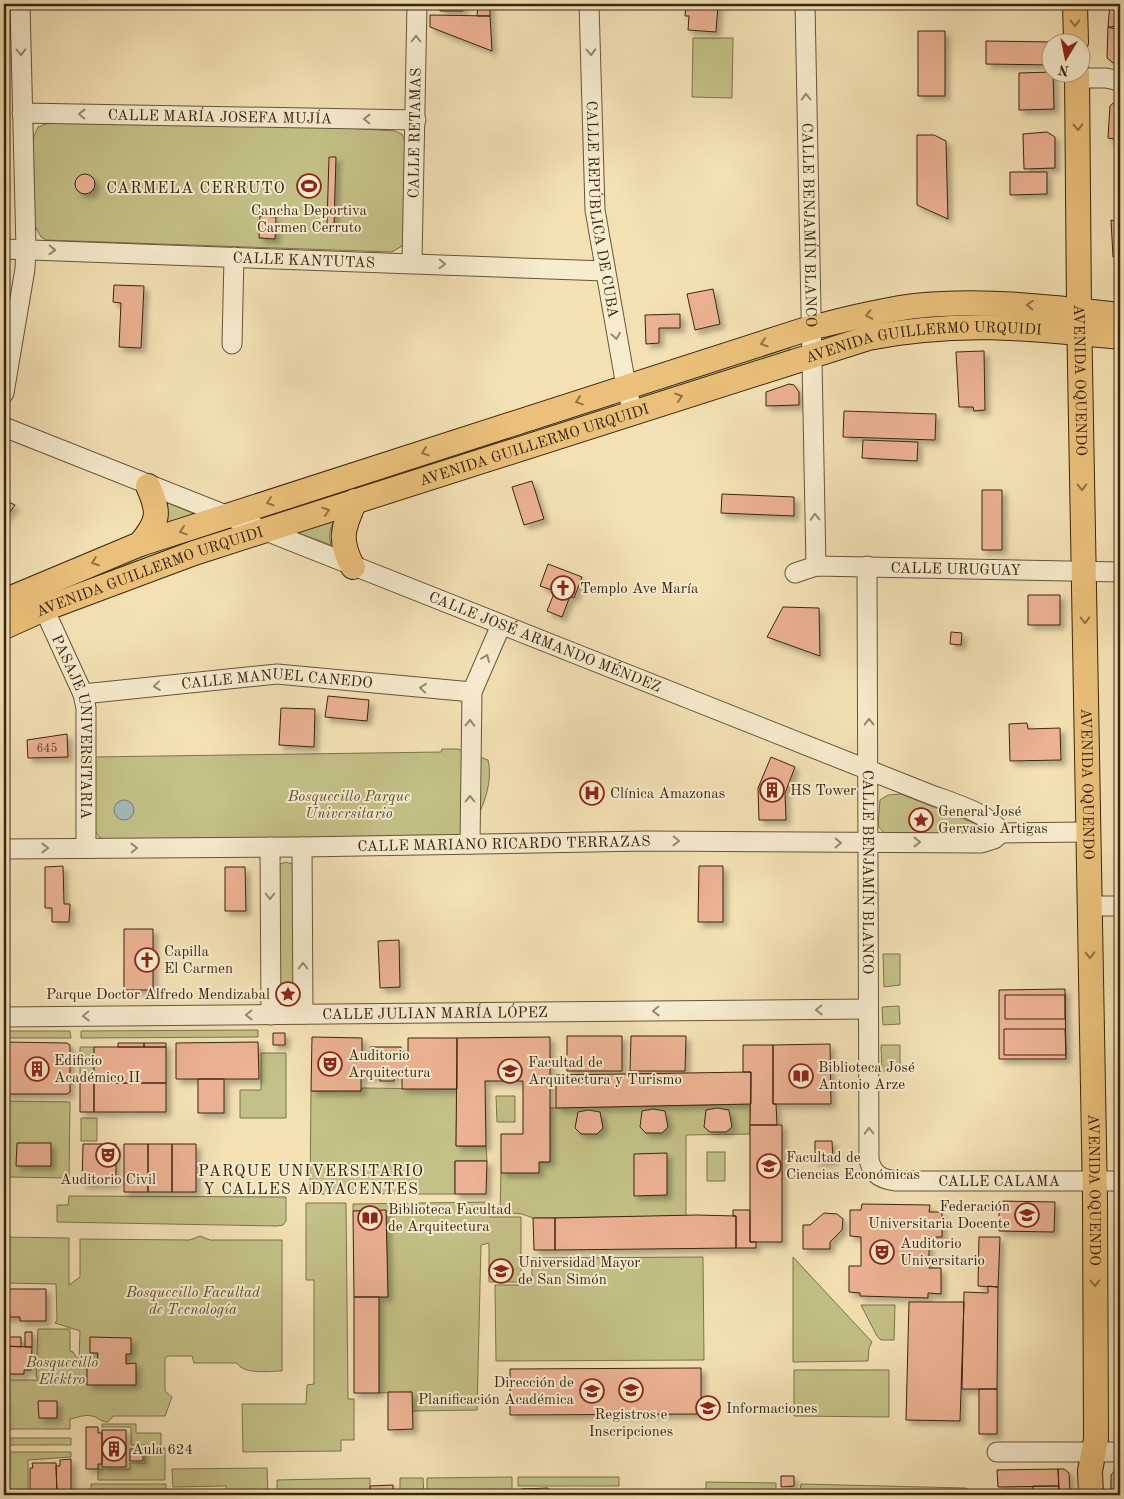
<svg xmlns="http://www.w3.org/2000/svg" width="1124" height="1499" font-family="'Old Standard TT',serif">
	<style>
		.green { fill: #c3c187; stroke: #7e734c }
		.water { fill: #a1bab9; stroke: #787e76 }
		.building { fill: #ecb293; stroke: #3a2512; filter: url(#shadow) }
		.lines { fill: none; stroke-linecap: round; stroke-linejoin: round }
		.minor-casing { stroke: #68543a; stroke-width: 21 }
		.major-casing { stroke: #3a2512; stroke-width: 26 }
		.minor { stroke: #f7ecce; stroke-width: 19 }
		.major { stroke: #eac07a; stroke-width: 24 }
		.oneway { stroke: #927246 }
		.oneway2 { stroke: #988870 }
		.labels { text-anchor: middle; stroke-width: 4; stroke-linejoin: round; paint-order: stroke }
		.number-label { font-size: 12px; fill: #664832 }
		.street-label { font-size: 15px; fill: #3a2512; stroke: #f7ecce }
		.poi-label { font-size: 15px; fill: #3a2512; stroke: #f7ecce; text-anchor: start }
		.park-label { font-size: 15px; font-style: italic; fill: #5c4c2f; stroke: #f7ecce }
		.neighbourhood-label { font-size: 16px; letter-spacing: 1px; fill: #3a2512; stroke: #f7ecce }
	</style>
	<defs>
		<filter id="shadow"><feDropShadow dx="4.5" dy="4.5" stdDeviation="2.5" flood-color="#0004"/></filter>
	</defs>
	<rect width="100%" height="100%" fill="#f3e1b4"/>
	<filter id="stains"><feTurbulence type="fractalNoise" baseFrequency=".004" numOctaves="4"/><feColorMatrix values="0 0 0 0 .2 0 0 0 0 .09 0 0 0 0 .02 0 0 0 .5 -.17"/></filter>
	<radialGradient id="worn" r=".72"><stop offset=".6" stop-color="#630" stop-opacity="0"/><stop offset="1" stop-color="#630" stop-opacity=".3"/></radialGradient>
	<path class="green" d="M693,38h40l-1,60 -40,-1z
		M54,121l245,4 96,6 7,3 4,10 1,93 -5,9 -10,6 -346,-12 -5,-3 -6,-11 -2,-88 5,-11z
		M789,347l1,5 -151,48 -2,-5z
		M613,402l2,6 -350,113 -1,-6z
		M163,501l39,16 -39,12z
		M337,517c-7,10 -9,16 -6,28l-38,-14z
		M225,528l6,3 -227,86v-6l147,-59z
		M442,749h16l30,11c6,27 -8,54 -22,78l-361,2 -6,-3 -4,-6 -3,-74 349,-5z
		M901,794l78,31 2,7 -2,2 -95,-1 -6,-7 2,-26 8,-5z
		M286,862l6,2 2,5 1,128 -3,4 -5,1 -8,-5 -2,-128 3,-5z
		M883,954h17v31l-16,2z
		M899,1006l1,18 -17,1 -1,-18z
		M258,1030v7l-177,1v-7z
		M4,1031h66l1,7h-67z
		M881,1045h19v26h-18z
		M80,1047h14v36h-14z
		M261,1053h25v65h-46v-28h21z
		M362,1088l95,1 -1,57h30l1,15h-32v33h-145l1,-103h50z
		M496,1096h19v26h-18z
		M4,1101l66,1 -1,76 -60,-1v-17h-5z
		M750,1104v30l-64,1v81l-153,2 -11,-4 -22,-2 1,-39 38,-11h11v-54z
		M81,1118h16v23h-16z
		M707,1152h18v29h-18z
		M69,1196l217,1v24l-3,4 -6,1 -220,-4v-17h11z
		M489,1202l1,15h31v65h-32v-39l-8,2 -4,165 -65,1v-19l-33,1v-96h9l-2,-86h-33v-7z
		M306,1203h40l2,196h6v41h-13v11l-98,1 -1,-48h64l1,-19 7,-1v-104h-8z
		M200,1236l10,4h72v131c-13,0 -38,4 -45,-8h-43l-2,-7h-25l-2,3v32l7,6 -7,19h-52l-5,6c-8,0 -10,-5 -16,-6 -7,-2 -16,2 -22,3v10h-61l-1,-36 -4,-1v-12h34l-2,-4 2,-47h32v22l3,1 6,9 1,-30 -25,-8 2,-3 -1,-36 -52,-1v-46l65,1v47l11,-8v-38l110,1z
		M703,1257l1,103 -208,1 -1,-76h37v-27z
		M793,1257l79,85 -3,6 -1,13 -75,1z
		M861,1305h34l-1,35h-13l-4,-4z
		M794,1370h95v47l-95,-1z
		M102,1424h34v9h25v15h4v32h-67v-11h32v-6h15v-18h-14v-18h-29z
		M9,1438h62v7h-62z
		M6,1452h65v5l-43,3v35h-24z
		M267,1468l1,27h-42v-9l-53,1 -1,-18z
		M512,1477v18h-85v-17z
		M518,1477h101v9h-101z
		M370,1478v17h-93v-15z
		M400,1478h23l1,17h-24z
		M706,1482l70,1v12h-70z
		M91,1484h75v11l-61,-3 -1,-3 -13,1z
		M801,1484l165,4 12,7h-174l-4,-4z"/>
	<path class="water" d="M114 810a10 10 0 1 1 20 0a10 10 0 1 1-20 0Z"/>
	<path class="building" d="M440,4h23v7h-23z
		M478,4h12v12h-13z
		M686,4h38l-6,1 -2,27 -28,-2 1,-14h-4z
		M1110,4h10v22l-12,1z
		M430,15l60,1 2,35 -62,-24z
		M1108,27l12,4v37l-13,-10z
		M918,31h27v65h-27z
		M986,41l66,1v23l-66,-1z
		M1053,72l1,37 -35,1v-37z
		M1119,98h1v42l-12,-2 2,-32z
		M1047,132l8,5v31l-31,1 -1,-35z
		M917,135h17l12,6 2,78 -31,-14z
		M329,157h7l-2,67h-7z
		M1010,172h37v22l-37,1z
		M75 184a10 10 0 1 1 20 0a10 10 0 1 1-20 0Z
		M260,216l16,1 -1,22 -16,-1z
		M1111,220l9,2v37l-7,-2z
		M114,285l30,1 -3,62 -22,-1 2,-44 -8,-1z
		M713,289l7,35 -25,6 -8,-36z
		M680,314v14h-21v15l-13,1 -1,-29z
		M984,351l1,59 -11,1 -1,-4h-14l-3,-55z
		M789,384l5,1 5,7v13l-33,1v-14z
		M844,411l92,3 -1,26 -92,-3z
		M863,440l55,2 -1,19 -55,-3z
		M532,481l12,38 -20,6 -12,-38z
		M982,490h20v60h-20z
		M722,494l72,3v19l-73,-3z
		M4,500l11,5 -11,15z
		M548,564l34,13 -8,21 -4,-2 -8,21 -15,-6 8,-20 -15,-5z
		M1119,588h1v53l-4,-1v-40z
		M1028,595h32v30h-32z
		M783,607l36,1 1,48 -53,-19z
		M951,632l11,1 -1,12 -11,-1z
		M328,696l41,4 -2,21 -42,-4z
		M281,708l34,1 -1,38 -35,-2z
		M1027,723l1,6 32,-1 1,32 -51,1 -1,-37z
		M67,734l1,23 -40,1 -1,-18z
		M771,757l24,10 -10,26 1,27h-27l-1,-32z
		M63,866l1,38h6l-1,18h-17v-14h-7v-41z
		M699,866h24v56h-25z
		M225,867h20l1,44h-21z
		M124,929h29v61h-29z
		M399,940l1,47 -20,1 -2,-47z
		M1065,989l1,70h-67v-69z
		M1005,995h60v24h-60z
		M1004,1029h61l1,26h-62z
		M273,1033h12v12h-12z
		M567,1036h55v35h-55z
		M631,1036h55l-1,35h-55z
		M312,1037l50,1v22h8v-13h31l1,5h6v-14h49v51h-55v-15h-8v7h-14v-4h-19v14h-50z
		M550,1037v125h-11v11h-38v-39h22v-53h-38l1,65h-30l1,-108z
		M4,1042l63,1 3,2v47l-3,2h-63z
		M258,1042l1,37h-83v-36z
		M118,1043h26v4h-26z
		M144,1043h22v4h-22z
		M830,1044l1,60h-58v-59z
		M743,1045h30v59h3l1,21h-27l1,-53h-8z
		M94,1047h72v36h-72z
		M751,1072v32l-195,4v-33z
		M198,1079h26v34h-26z
		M80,1083h14v29h-14z
		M94,1083h72v29h-72z
		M717,1108l12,2 3,17 -6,5h-16l-6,-5 2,-17z
		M653,1109l12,2 3,16 -6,6h-16l-6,-6 2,-16z
		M588,1110l12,2 3,16 -6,6h-16l-6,-6 3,-16z
		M750,1125h32v117h-32z
		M815,1141h17l1,20 -18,1z
		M17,1143h34v23h-35z
		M83,1144h33v40h-34z
		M124,1144h24v48h-24z
		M148,1144h24v48h-24z
		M172,1144h24v48h-24z
		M667,1153v42l-33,1v-42z
		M455,1161h32l-1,33h-31z
		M999,1201l56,1 -1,30 -55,-1z
		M862,1204l68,1 -1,7h13v25h-13v31h12v26l-13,-1v5l-68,-2v-3l-11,-1v-26h12v-29l-11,-1v-26h11z
		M386,1210l2,87h-34l-1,-86z
		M733,1210h17v32h6v6h-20v-32h-3z
		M824,1213l13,1 6,5 -1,11 -12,12v7h-27v-24h7z
		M697,1215l39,1v32l-181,2v-32z
		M533,1218h22v32h-21z
		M979,1237h21l-2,50 -20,-1z
		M988,1286l10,1 -1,102h-35l2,-97 24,1z
		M4,1289h42v32h-26v-4h-15l-1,4z
		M354,1297h25v96h-25z
		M909,1302h55l-4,119 -54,-1z
		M25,1332h7v15h-7z
		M4,1337h17v10l-17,-1z
		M90,1337l41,1v16h-5v10l10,-1v22h-49v-22h10l1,-10h-8z
		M4,1346l28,1 -1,23h-7v4h-20z
		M701,1368v46l-191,1v-46z
		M979,1389h18v45h-18z
		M388,1392h24l1,37 -25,1z
		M4,1397h1v77h-1z
		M38,1401h19v17h-18z
		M86,1427h12v6h4v31h-4v5h-12z
		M102,1430h24v37h-24z
		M130,1449h13v12h-13z
		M71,1459v36h-14l-1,-29h4v-6z
		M32,1463h24l1,32h-27v-27h3z
		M1118,1467h2v28h-9v-20z
		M1058,1469h6l5,4 1,22h-11z
		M1058,1469l1,17 -61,1 -1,-17z
		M781,1476h13v10l-13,1z
		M393,1485v10h-23v-9z
		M1033,1486h26v9h-26z
		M548,1488v7h-27v-6z
		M178,1490h44v5h-44z
		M586,1491h27v4h-27z"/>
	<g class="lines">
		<g class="minor-casing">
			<g id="minor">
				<path id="s1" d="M589,4l6,206 31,176 7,26"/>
				<path id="s2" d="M805,4l11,562"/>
				<path d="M1077,78h29l14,3"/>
				<path id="s3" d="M22,113l394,7"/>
				<path id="s4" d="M4,249l601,22"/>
				<path id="s5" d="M412,262l5,-258"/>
				<path d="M232,344l2,-87"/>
				<path d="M4,393l21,-124 1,-20 -6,-245"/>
				<path id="s6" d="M4,427l920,365c22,9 66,20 77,41"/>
				<path id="s7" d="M867,566c2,198 0,396 2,594 4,15 12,19 27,21h224"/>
				<path id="s8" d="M795,573l21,-7 304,6"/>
				<path id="s9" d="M44,609l39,85 3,14v140"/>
				<path id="s10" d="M83,694l194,-20 195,18"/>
				<path d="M1001,833l87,-1"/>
				<path d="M470,844l2,-152 29,-67"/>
				<path d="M270,847l1,168"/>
				<path d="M302,847l1,167"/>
				<path id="s11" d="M4,849l298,-2 345,-6 334,2 13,-4 7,-6"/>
				<path d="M1088,906h32"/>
				<path id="s12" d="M4,1017l864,-8"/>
				<path d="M997,1452h123"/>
			</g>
		</g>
		<g class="major-casing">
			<g id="major">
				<path d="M1075,4l1,38"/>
				<path id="s13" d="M1077,72l2,238 16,889 1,240 -6,32 1,24"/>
				<path d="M140,544c19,-23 20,-31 8,-58"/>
				<path d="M353,567c-15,-27 -10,-39 2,-66"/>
				<path d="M4,601l136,-57 670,-216c34,-8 70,-18 105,-22 69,-7 137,1 205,9"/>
				<path id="s14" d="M4,627l40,-18 150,-56 674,-215c91,-18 162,-10 252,-1"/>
			</g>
		</g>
		<use href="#minor" class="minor"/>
		<use href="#major" class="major"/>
	</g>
	<defs><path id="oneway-chevron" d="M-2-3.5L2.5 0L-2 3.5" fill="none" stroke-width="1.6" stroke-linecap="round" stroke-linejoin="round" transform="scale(1.25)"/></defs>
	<g class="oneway">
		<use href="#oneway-chevron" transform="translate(1075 23) rotate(89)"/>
		<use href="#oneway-chevron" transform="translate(1078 127) rotate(89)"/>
		<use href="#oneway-chevron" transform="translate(1030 305) rotate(-177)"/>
		<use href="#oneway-chevron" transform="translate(869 315) rotate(168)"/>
		<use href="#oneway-chevron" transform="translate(764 343) rotate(162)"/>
		<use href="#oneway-chevron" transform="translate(679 397) rotate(-18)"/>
		<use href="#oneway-chevron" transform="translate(579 401) rotate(162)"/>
		<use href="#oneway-chevron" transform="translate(425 452) rotate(162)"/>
		<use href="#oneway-chevron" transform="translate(1082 487) rotate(89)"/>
		<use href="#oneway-chevron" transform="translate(270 502) rotate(162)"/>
		<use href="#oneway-chevron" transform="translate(326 511) rotate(-18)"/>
		<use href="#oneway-chevron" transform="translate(183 531) rotate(162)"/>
		<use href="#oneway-chevron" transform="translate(95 562) rotate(159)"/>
		<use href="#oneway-chevron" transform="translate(1085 620) rotate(89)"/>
		<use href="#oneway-chevron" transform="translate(1090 955) rotate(89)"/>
		<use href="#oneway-chevron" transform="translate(1095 1283) rotate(89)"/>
	</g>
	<g class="oneway2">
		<use href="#oneway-chevron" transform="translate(416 39) rotate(-90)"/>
		<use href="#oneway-chevron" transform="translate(21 52) rotate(89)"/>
		<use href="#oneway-chevron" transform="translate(591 52) rotate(88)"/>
		<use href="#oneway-chevron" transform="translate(806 97) rotate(-91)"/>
		<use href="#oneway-chevron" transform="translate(82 114) rotate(-179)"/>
		<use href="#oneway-chevron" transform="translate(367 119) rotate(-179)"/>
		<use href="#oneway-chevron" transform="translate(52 250) rotate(2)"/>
		<use href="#oneway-chevron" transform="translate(442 264) rotate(2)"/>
		<use href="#oneway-chevron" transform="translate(616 336) rotate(80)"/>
		<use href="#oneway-chevron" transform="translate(815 517) rotate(-91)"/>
		<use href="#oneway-chevron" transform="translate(486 658) rotate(-67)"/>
		<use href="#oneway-chevron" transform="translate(157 686) rotate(174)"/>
		<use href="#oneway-chevron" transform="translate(423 688) rotate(-175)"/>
		<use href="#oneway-chevron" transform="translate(869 722) rotate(-91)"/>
		<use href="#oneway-chevron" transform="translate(470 723) rotate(-89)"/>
		<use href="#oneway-chevron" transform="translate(470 799) rotate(-90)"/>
		<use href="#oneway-chevron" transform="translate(676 841) rotate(1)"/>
		<use href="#oneway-chevron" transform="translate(917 842)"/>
		<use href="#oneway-chevron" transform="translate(838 843) rotate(1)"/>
		<use href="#oneway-chevron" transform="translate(45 848)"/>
		<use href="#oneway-chevron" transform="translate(134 848) rotate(-1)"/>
		<use href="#oneway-chevron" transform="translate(270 896) rotate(90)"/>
		<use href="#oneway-chevron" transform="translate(303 966) rotate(-90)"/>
		<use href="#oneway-chevron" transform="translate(819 1010) rotate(179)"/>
		<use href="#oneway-chevron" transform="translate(656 1011) rotate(179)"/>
		<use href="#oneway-chevron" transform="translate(249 1015) rotate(179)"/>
		<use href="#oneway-chevron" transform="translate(86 1016) rotate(179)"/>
		<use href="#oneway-chevron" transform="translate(869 1131) rotate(-91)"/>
	</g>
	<defs>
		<g id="stadium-ring" transform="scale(1.25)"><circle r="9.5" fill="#f7ecce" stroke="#8f2418" stroke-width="1.5"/><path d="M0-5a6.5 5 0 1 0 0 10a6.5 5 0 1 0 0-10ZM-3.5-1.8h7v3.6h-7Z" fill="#8f2418"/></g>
		<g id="church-ring" transform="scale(1.25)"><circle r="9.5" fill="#f7ecce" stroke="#8f2418" stroke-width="1.5"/><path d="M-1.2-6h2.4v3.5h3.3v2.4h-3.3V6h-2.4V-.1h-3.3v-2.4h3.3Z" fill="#8f2418"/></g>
		<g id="building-ring" transform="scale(1.25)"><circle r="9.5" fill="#f7ecce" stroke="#8f2418" stroke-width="1.5"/><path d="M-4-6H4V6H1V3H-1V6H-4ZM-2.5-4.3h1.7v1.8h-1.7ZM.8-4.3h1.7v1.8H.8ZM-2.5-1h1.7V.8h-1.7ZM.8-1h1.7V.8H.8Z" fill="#8f2418"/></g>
		<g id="hospital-ring" transform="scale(1.25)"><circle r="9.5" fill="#f7ecce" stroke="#8f2418" stroke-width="1.5"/><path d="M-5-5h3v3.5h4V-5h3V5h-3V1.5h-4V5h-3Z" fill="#8f2418"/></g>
		<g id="sight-ring" transform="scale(1.25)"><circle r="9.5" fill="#f7ecce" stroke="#8f2418" stroke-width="1.5"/><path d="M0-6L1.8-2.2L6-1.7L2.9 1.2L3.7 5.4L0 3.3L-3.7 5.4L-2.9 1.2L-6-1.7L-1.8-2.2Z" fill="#8f2418"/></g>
		<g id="theatre-ring" transform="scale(1.25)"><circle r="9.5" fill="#f7ecce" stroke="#8f2418" stroke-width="1.5"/><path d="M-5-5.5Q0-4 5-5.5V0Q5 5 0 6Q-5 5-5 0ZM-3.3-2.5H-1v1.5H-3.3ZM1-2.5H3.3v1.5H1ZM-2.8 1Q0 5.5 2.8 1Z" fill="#8f2418"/></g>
		<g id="university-ring" transform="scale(1.25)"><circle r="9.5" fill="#f7ecce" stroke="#8f2418" stroke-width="1.5"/><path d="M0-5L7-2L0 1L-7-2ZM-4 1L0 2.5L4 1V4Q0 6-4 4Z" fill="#8f2418"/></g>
		<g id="library-ring" transform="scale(1.25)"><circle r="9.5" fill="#f7ecce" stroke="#8f2418" stroke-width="1.5"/><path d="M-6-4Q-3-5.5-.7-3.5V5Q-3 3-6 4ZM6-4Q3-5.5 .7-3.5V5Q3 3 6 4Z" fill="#8f2418"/></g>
	</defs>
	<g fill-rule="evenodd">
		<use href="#stadium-ring" x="309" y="186"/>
		<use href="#church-ring" x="563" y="588"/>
		<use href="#building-ring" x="772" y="790"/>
		<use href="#hospital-ring" x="592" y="793"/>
		<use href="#sight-ring" x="921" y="820"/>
		<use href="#church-ring" x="147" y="960"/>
		<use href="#sight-ring" x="288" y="994"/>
		<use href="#theatre-ring" x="330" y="1064"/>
		<use href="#building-ring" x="37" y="1069"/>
		<use href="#university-ring" x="510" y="1071"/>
		<use href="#library-ring" x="801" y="1076"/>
		<use href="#theatre-ring" x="108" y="1155"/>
		<use href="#university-ring" x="769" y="1166"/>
		<use href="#university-ring" x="1027" y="1215"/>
		<use href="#library-ring" x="370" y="1218"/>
		<use href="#theatre-ring" x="882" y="1252"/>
		<use href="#university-ring" x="501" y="1271"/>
		<use href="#university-ring" x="631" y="1390"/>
		<use href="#university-ring" x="592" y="1391"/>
		<use href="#university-ring" x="708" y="1408"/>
		<use href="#building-ring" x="114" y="1449"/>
	</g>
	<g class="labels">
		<g class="number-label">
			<text x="47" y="752">645</text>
		</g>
		<g class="street-label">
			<text dy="5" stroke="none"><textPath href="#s3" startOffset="198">CALLE MARÍA JOSEFA MUJÍA</textPath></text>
			<text dy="5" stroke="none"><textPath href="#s5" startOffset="129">CALLE RETAMAS</textPath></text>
			<text dy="5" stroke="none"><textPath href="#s1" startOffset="206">CALLE REPÚBLICA DE CUBA</textPath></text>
			<text dy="5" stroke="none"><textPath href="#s2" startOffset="221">CALLE BENJAMÍN BLANCO</textPath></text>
			<text dy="5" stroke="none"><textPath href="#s4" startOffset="300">CALLE KANTUTAS</textPath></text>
			<text dy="5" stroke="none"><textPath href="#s14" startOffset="966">AVENIDA GUILLERMO URQUIDI</textPath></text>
			<text dy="5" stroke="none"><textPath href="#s13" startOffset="308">AVENIDA OQUENDO</textPath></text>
			<text dy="5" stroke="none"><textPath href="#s14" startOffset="561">AVENIDA GUILLERMO URQUIDI</textPath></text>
			<text dy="5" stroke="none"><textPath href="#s8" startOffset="162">CALLE URUGUAY</textPath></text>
			<text dy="5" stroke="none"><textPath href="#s14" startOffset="156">AVENIDA GUILLERMO URQUIDI</textPath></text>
			<text dy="5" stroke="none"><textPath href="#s6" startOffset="582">CALLE JOSÉ ARMANDO MÉNDEZ</textPath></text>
			<text dy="5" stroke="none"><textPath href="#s10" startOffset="195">CALLE MANUEL CANEDO</textPath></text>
			<text dy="5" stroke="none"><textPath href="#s9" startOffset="124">PASAJE UNIVERSITARIA</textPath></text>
			<text dy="5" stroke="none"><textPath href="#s13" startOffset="712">AVENIDA OQUENDO</textPath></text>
			<text dy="5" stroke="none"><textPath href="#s11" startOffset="500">CALLE MARIANO RICARDO TERRAZAS</textPath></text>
			<text dy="5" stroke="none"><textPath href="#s7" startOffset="306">CALLE BENJAMÍN BLANCO</textPath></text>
			<text dy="5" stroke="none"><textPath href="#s12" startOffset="431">CALLE JULIAN MARÍA LÓPEZ</textPath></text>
			<text dy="5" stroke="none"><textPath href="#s7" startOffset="734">CALLE CALAMA</textPath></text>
			<text dy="5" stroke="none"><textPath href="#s13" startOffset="1118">AVENIDA OQUENDO</textPath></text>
		</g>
		<g class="poi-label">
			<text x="309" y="215" text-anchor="middle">Cancha Deportiva<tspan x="309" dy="17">Carmen Cerruto</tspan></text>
			<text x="580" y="593">Templo Ave María</text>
			<text x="790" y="795">HS Tower</text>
			<text x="610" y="798">Clínica Amazonas</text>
			<text x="938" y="816">General José<tspan x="938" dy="17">Gervasio Artigas</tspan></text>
			<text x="164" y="956">Capilla<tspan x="164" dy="17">El Carmen</tspan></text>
			<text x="270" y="999" text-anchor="end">Parque Doctor Alfredo Mendizabal</text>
			<text x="348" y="1060">Auditorio<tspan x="348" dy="17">Arquitectura</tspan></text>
			<text x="54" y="1065">Edificio<tspan x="54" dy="17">Académico II</tspan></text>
			<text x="528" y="1067">Facultad de<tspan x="528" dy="17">Arquitectura y Turismo</tspan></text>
			<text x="818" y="1072">Biblioteca José<tspan x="818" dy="17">Antonio Arze</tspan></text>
			<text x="786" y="1162">Facultad de<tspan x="786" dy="17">Ciencias Económicas</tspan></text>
			<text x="108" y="1184" text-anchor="middle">Auditorio Civil</text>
			<text x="1010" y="1211" text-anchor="end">Federación<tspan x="1010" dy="17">Universitaria Docente</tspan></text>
			<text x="388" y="1214">Biblioteca Facultad<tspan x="388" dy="17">de Arquitectura</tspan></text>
			<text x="900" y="1248">Auditorio<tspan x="900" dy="17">Universitario</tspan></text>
			<text x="518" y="1267">Universidad Mayor<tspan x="518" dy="17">de San Simón</tspan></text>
			<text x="574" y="1387" text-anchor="end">Dirección de<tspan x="574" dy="17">Planificación Académica</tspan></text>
			<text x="726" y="1413">Informaciones</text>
			<text x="631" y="1419" text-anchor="middle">Registros e<tspan x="631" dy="17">Inscripciones</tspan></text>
			<text x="132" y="1454">Aula 624</text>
		</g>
		<g class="park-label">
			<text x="349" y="801">Bosquecillo Parque<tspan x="349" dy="17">Universitario</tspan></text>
			<text x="193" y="1297">Bosquecillo Facultad<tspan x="193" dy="17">de Tecnología</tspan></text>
			<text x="62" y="1367">Bosquecillo<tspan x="62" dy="17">Elektro</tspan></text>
		</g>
		<g class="neighbourhood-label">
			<text x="196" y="193">CARMELA CERRUTO</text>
			<text x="311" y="1176">PARQUE UNIVERSITARIO<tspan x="311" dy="18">Y CALLES ADYACENTES</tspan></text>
		</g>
	</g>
	<rect width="1124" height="1499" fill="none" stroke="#f3e1b4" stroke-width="20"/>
	<rect x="5" y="5" width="1114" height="1489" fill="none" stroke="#3a2512" stroke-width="2.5"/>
	<rect x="10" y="10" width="1104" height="1479" fill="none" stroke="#3a2512"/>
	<g transform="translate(1066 58) rotate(190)"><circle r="24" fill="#f7ecce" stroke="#ab9c83"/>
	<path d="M0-4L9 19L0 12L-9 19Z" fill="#8f2418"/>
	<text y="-8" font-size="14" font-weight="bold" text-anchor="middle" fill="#3a2512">N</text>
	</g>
	<rect width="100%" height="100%" filter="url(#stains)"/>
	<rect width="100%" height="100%" fill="url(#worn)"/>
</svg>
